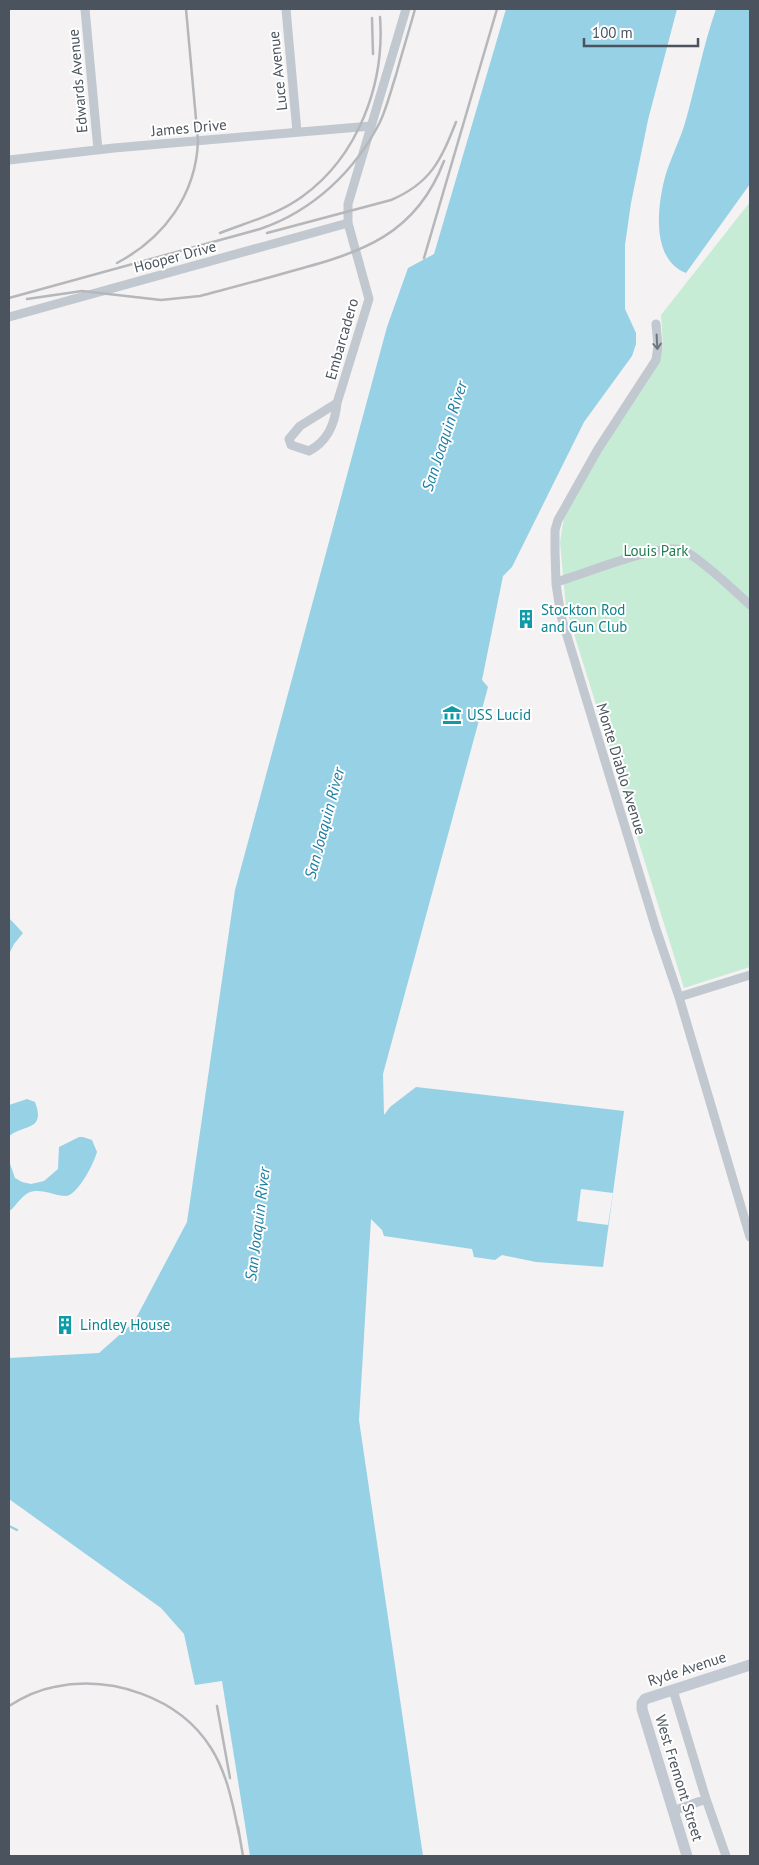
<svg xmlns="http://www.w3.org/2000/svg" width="759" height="1865" font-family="'PT Sans',sans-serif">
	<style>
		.green { fill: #c6ecd6 }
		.water { fill: #97d1e5 }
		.pier { fill: #f4f2f2 }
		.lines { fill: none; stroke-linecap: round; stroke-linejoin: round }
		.stream { stroke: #97d1e5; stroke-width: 2.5 }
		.street { stroke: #c1c8cf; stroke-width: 9 }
		.secondary { stroke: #c2c9d3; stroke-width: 11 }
		.rail { stroke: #b5b7bb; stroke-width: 2.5 }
		.oneway { stroke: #6e7780 }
		.labels { text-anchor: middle; stroke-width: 4; stroke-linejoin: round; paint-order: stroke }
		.street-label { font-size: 15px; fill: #4b545e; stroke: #fff }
		.park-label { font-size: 15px; fill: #217a51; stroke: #fff }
		.culture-label { font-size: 15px; fill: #0d838f; stroke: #fff; text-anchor: start }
		.water-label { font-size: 16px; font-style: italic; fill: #1a7fa2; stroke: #fff }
	</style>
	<rect width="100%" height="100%" fill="#f4f2f2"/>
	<path class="green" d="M750,202v765l-66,21 -118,-380 -6,-66 6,-38 97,-157 -2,-32z"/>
	<path class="water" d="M506,9h171l-29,111 -17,83 -6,42v64l11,24v11l-4,12 -48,66 -72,145 -9,9 -21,104 6,7 -105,387 1,41 6,-8 26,-20 208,24 -21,156 -67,-5 -34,-7 -7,5 -21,-3 -2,-8 -88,-13 -2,-6 -11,-11 -12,201 64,436h-173l-28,-175 -27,4 -11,-51 -23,-26 -152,-109v-141l90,-5 35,-31 53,-100 48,-332 152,-563 21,-59 26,-14z
		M716,9h34v175l-64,89c-34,-13 -29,-63 -22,-92 5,-20 15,-38 21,-58 11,-38 18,-77 31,-114z
		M9,918l14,15 -9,11 -5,10z
		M27,1099l8,3c11,29 -11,22 -26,34v-31z
		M79,1137h4l9,3 5,12c-3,11 -19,43 -31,44 -12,0 -26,-9 -38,-3 -6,3 -12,12 -17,17h-2v-49l6,17 7,4 9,2 13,-3 14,-12 1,-22z"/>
	<path class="pier" d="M581,1189l32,4 -5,32 -31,-4z"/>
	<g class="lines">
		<path class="stream" d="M9,1526l8,4"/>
		<path class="street" d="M85,9l13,141
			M286,9l11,123
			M9,160l105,-12 257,-22
			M9,317l339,-94
			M656,324l2,22 -2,14 -58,89 -40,71 -3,10v21l1,33 5,32 95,313 23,68 71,240
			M337,403l32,-104 -21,-76v-19l58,-195
			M337,403c-2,21 -9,38 -28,48l-18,-6 -2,-6 11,-13z
			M556,582c29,-8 101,-39 126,-32 15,5 55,43 68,55
			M679,997l71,-22
			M706,1799l20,57
			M673,1811l33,-12 -33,-109"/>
		<path class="secondary" d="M687,1856l-45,-147v-6l3,-4 105,-34"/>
		<path class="rail" d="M372,18l1,36
			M220,233c28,-11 59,-19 83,-37 55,-40 82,-112 77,-179
			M267,233l124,-33c40,-17 50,-40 65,-78
			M424,258l73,-249
			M117,263c47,-25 79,-68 81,-122l-12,-132
			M9,298l251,-69c53,-18 95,-58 120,-107 7,-15 11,-32 16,-47 6,-22 13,-44 19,-66
			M27,299l55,-8 79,9 39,-4c30,-8 61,-16 92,-25 70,-19 124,-36 152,-110
			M9,1706c14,-9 29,-16 45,-19 57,-12 125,10 157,61 16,25 22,57 28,86
			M217,1706l13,72
			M238,1827l5,29"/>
	</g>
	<defs><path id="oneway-shaft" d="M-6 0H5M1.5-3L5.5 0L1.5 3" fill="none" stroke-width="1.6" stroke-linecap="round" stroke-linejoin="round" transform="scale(1.25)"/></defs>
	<use class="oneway" href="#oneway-shaft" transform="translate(657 342) rotate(87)"/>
	<defs>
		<g id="building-bare" transform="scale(1.5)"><path d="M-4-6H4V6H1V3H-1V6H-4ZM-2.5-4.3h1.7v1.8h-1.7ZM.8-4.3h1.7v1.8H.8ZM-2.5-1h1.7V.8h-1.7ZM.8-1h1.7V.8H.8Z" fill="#0f9aa8" stroke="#fff" stroke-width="2.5" paint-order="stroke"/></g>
		<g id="museum-bare" transform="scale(1.5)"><path d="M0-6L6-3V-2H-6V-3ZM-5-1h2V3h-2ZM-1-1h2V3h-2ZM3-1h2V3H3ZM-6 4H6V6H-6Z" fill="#0f9aa8" stroke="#fff" stroke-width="2.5" paint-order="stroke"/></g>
	</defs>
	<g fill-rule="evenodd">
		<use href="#building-bare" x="526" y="619"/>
		<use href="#museum-bare" x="452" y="715"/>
		<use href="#building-bare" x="65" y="1325"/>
	</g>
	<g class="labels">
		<g class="street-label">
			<text transform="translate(278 71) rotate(-96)" y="5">Luce Avenue</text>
			<text transform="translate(78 81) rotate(-95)" y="5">Edwards Avenue</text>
			<text transform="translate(189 128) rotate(-5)" y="5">James Drive</text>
			<text transform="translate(175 257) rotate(-15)" y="5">Hooper Drive</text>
			<text transform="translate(342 339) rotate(-74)" y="5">Embarcadero</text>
			<text transform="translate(621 769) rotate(73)" y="5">Monte Diablo Avenue</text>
			<text transform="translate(687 1669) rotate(-18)" y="5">Ryde Avenue</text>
			<text transform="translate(679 1778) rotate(73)" y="5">West Fremont Street</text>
		</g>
		<g class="park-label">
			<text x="656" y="556">Louis Park</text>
		</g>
		<g class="culture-label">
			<text x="541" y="615">Stockton Rod<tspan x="541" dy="17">and Gun Club</tspan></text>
			<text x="467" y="720">USS Lucid</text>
			<text x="80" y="1330">Lindley House</text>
		</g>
		<g class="water-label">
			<text transform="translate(444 436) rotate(-72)" y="6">San Joaquin River</text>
			<text transform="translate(324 823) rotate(-75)" y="6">San Joaquin River</text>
			<text transform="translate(257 1224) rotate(-83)" y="6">San Joaquin River</text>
		</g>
	</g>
	<rect width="759" height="1865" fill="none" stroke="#4b545e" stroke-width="20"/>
	<path d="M584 38v8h114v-8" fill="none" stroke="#4b545e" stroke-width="2.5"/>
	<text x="592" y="38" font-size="15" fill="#4b545e" stroke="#ffffff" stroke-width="4" paint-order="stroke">100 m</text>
</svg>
